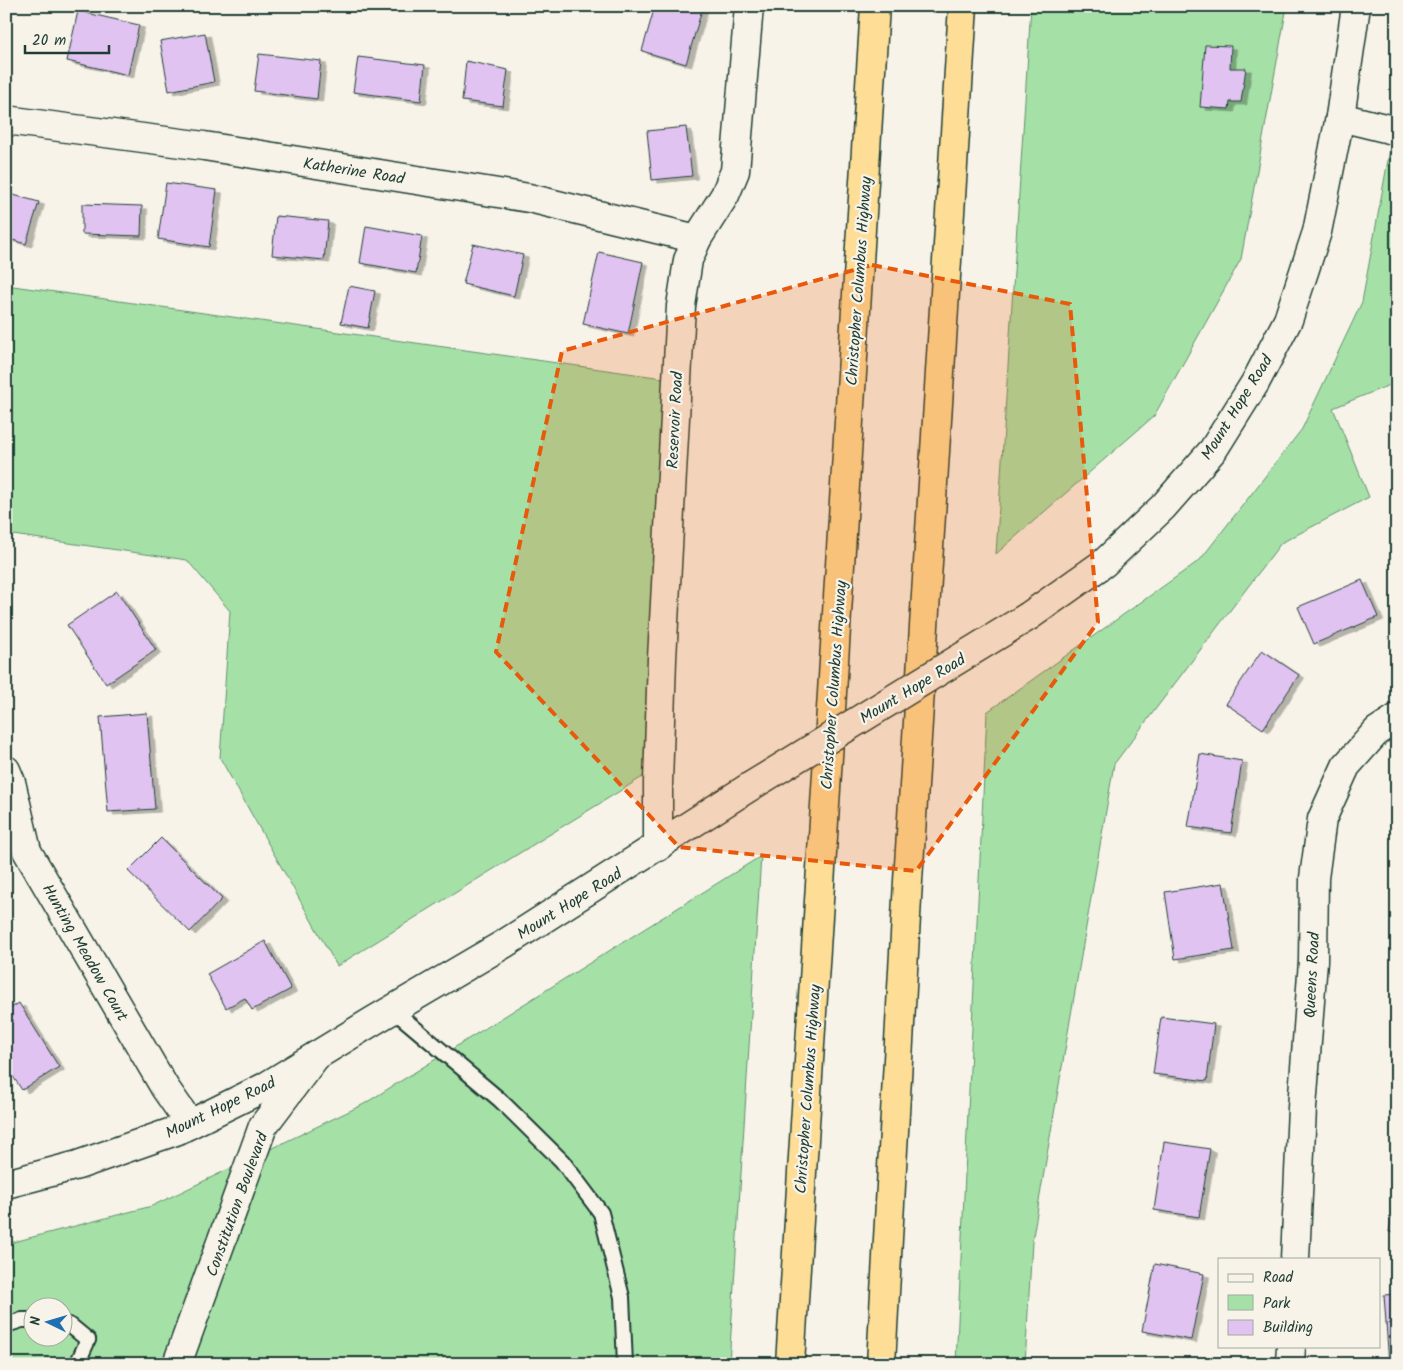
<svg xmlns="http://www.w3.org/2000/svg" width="1403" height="1370" font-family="Kalam,sans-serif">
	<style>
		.green { fill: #a5e1a7; stroke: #628f6e; fill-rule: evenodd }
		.building { fill: #e0c3f1; stroke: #1f3d34; filter: url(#shadow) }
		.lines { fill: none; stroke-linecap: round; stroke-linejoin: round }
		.lane-casing { stroke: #1f3d34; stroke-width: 18 }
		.street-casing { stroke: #1f3d34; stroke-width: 31 }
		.secondary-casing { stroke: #1f3d34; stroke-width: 31 }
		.highway-casing { stroke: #1f3d34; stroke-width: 31 }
		.lane { stroke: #f7f3e8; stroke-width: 14 }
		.street { stroke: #f7f3e8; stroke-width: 28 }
		.secondary { stroke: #f7f3e8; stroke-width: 28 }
		.highway { stroke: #fedd96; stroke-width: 28 }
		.secondary-bridge-casing { stroke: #1f3d34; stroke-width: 31; stroke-linecap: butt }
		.secondary-bridge { stroke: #f7f3e8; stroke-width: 28 }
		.marked { fill: #e8590c; fill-opacity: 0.2; stroke: #e8590c; stroke-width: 4; stroke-dasharray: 10 6; stroke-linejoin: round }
		.labels { text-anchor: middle; stroke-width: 4.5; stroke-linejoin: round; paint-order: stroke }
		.street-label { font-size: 16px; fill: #1f3d34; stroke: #f7f3e8 }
	</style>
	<defs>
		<filter id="shadow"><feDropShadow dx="5.5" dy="3" stdDeviation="0" flood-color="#0004"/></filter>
	</defs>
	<rect width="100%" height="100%" fill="#f7f3e8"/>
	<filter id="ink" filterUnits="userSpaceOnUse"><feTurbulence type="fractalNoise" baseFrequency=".02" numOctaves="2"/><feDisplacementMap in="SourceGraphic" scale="10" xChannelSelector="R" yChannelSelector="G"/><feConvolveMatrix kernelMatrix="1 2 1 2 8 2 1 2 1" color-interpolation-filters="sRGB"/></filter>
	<g filter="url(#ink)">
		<path class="green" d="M1031,6h256l-46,253 -87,157 -158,138z
			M1397,111v271l-64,26 36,89 -88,46 -167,221 -82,478 -7,122h-69l31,-652 213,-152 102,-131 60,-127z
			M6,285l657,93 -14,395 -312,193 -117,-208 10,-147 -43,-51 -181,-26z
			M761,856l-32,508h-723v-120l146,-38 212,-102zM32,1308h30v30h-30z"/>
		<path class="building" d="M655,6h48l-17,58 -44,-13z
			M78,11l61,14 -11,50 -61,-14z
			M205,33l9,49 -45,9 -9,-50z
			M1205,45l26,1 -1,22h16l-5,34h-11l-1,7 -29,-2z
			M259,54l62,7 -4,38 -63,-8z
			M358,57l67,8 -4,36 -68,-9z
			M466,61l42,9 -5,36 -41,-5z
			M686,127l6,49 -40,4 -5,-49z
			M166,183l51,7 -8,57 -51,-8z
			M6,193l33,9 -13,42 -20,-6z
			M82,204l60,2 -1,30 -59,-2z
			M276,216l52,5 -4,39 -52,-5z
			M366,226l56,10 -6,37 -56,-10z
			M473,244l50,11 -9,41 -51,-12z
			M599,252l44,10 -15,72 -45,-10z
			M349,286l26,5 -7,37 -27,-5z
			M1362,580l16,37 -64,27 -16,-37z
			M117,591l39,59 -50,34 -39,-59z
			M1262,650l37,25 -36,54 -37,-25z
			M147,713l8,96 -47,3 -8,-95z
			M1200,754l42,7 -11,72 -43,-6z
			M161,838l61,61 -32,33 -62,-61z
			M1223,883l11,67 -59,9 -10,-67z
			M265,941l26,48 -39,21 -7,-12 -19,10 -19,-34z
			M19,1003l40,64 -37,23 -16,-24v-55z
			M1161,1017l53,7 -7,57 -54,-7z
			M1164,1142l46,7 -11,68 -45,-7z
			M1397,1187v46l-8,-1z
			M1155,1264l49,10 -13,66 -49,-9z
			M1397,1294v70h-8l-5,-69z"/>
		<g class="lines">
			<g class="lane-casing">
				<path id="lane" d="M392,1009l108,91 62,61 39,52 21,84 3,67
					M62,1323l9,3 17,14 -11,24
					M6,1325l16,-5h10"/>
			</g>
			<g class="street-casing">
				<path id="street" d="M1340,117l57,14
					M6,120l198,26 325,52 168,41
					M6,770l5,12 16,69 138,237 25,36
					M1295,1259l7,-151 11,-147 1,-83 8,-59 24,-53 31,-35 20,-13
					M177,1364l86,-238 53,-70
					M1290,1364l1,-18"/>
			</g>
			<g class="secondary-casing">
				<path id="secondary" d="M1029,616l75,-53 59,-56 50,-57 42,-67 33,-63 29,-88 23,-115 16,-111
					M658,847v-64l4,-124 19,-353 7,-46 9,-21 28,-44 10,-24 14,-165
					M6,1184l72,-19 100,-35 87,-43 108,-66 131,-77 247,-158"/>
			</g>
			<g class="highway-casing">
				<path id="highway" d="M790,1364l85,-1358
					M881,1364l27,-483 55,-875"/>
			</g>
			<use href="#lane" class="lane"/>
			<use href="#street" class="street"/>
			<use href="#secondary" class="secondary"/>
			<use href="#highway" class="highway"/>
			<g class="secondary-bridge-casing">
				<path id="secondary-bridge" d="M751,786l278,-170"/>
			</g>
			<use href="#secondary-bridge" class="secondary-bridge"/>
		</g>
	</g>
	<path class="marked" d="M872,265l198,39 28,318 -182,249 -237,-24 -183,-195 66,-301z"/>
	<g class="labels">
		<g class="street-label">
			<text transform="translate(354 170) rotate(9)" y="6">Katherine Road</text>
			<text transform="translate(858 281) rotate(-86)" y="6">Christopher Columbus Highway</text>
			<text transform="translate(1236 407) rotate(-58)" y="6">Mount Hope Road</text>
			<text transform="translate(674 420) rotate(-87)" y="6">Reservoir Road</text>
			<text transform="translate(833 685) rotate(-86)" y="6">Christopher Columbus Highway</text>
			<text transform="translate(912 688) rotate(-31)" y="6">Mount Hope Road</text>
			<text transform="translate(569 903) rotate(-32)" y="6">Mount Hope Road</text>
			<text transform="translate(86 952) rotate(60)" y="6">Hunting Meadow Court</text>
			<text transform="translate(1311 975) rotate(-87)" y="6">Queens Road</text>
			<text transform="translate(807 1089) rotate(-86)" y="6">Christopher Columbus Highway</text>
			<text transform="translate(220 1107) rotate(-26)" y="6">Mount Hope Road</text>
			<text transform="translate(236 1204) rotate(-70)" y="6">Constitution Boulevard</text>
		</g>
	</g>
	<rect width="1403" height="1370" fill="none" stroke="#f7f3e8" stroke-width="25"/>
	<rect x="12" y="12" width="1378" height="1345" fill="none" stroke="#1f3d34" stroke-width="2" filter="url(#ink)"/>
	<rect x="1218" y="1258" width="162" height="90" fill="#f7f3e8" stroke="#a1aaa0"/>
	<rect x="1228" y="1274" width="25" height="8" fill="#f7f3e8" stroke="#a1aaa0"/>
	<text x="1263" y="1282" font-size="15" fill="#1f3d34">Road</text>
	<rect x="1228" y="1295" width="25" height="15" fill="#a5e1a7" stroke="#a1aaa0"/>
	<text x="1263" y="1308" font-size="15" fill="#1f3d34">Park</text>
	<rect x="1228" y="1320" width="25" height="15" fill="#e0c3f1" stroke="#a1aaa0"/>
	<text x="1263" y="1332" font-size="15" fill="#1f3d34">Building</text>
	<g transform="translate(48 1322) rotate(275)"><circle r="24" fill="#f7f3e8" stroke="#a1aaa0"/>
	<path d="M0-4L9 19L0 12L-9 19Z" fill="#1f6fb2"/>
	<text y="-8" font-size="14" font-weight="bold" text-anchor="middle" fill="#1f3d34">N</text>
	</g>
	<path d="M25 45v8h84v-8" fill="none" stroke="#1f3d34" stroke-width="2.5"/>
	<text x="32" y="45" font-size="15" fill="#1f3d34" stroke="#f7f3e8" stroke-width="4" paint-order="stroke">20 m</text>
</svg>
